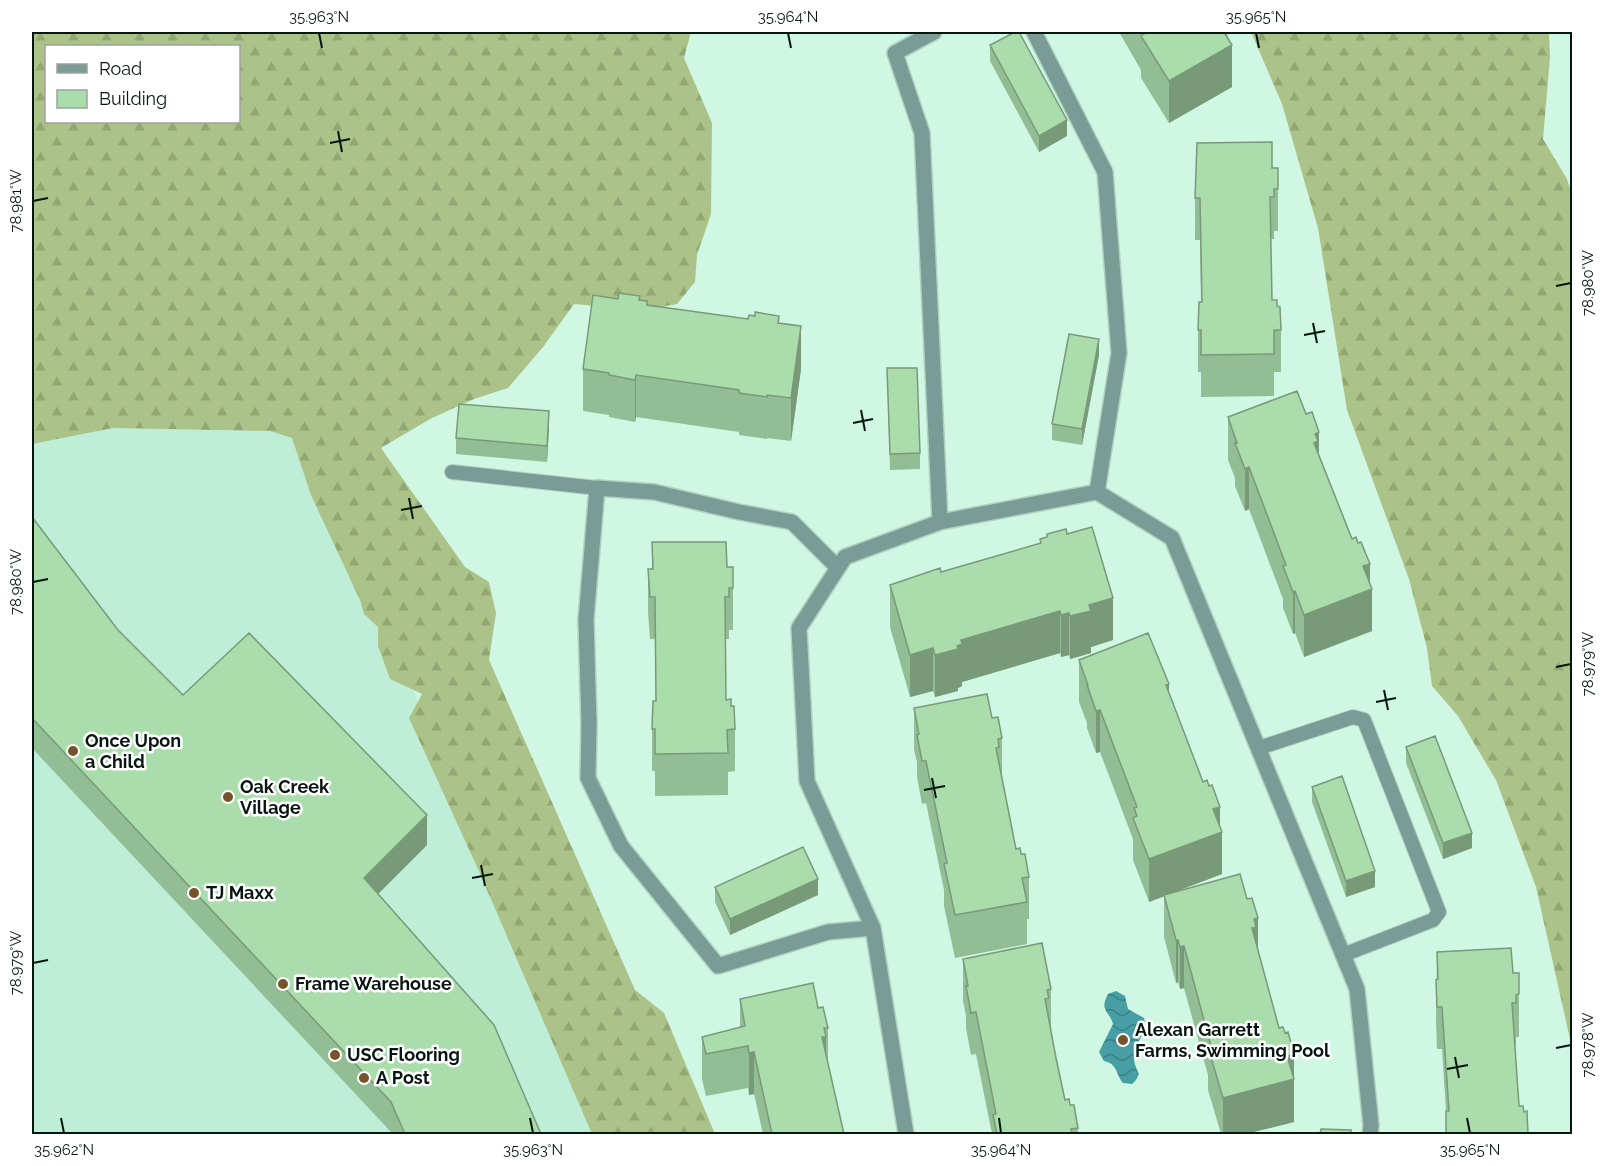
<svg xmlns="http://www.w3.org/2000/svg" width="1604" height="1166" font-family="Raleway,sans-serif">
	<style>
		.built { fill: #beeed7 }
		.forest { fill: url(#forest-firs); fill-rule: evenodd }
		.water { fill: url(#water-waves) }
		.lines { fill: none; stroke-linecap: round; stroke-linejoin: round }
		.service-casing { stroke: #b0d3c1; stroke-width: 16 }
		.minor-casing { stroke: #b0d3c1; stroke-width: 18 }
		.service { stroke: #7b9c96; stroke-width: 14 }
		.minor { stroke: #7b9c96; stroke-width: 15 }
		.wall { fill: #93bd94 }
		.shaded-wall { fill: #789a78 }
		.building { fill: #abdcac; stroke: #789a78; stroke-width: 1.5 }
		.ticks { fill: none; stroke: #081610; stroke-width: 2 }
		.poi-dot { fill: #75542b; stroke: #fff; stroke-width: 2 }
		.labels { text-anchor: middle; stroke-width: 5; stroke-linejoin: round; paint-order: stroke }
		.poi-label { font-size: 18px; font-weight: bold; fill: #081610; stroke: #fff; text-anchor: start }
		.neatline { fill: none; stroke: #081610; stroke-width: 2 }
		.ticks-label { font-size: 15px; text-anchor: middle; fill: #081610 }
	</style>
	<defs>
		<pattern id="forest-firs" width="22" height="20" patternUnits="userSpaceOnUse" patternTransform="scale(1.5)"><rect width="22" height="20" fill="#abc388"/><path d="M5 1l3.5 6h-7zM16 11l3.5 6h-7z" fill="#92a774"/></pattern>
		<pattern id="water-waves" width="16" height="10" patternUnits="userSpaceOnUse" patternTransform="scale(1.5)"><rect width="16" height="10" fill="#479ea4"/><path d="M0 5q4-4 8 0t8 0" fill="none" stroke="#398084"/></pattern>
	</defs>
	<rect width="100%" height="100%" fill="#d0f7e3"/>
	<path class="built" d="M279,386l330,748h-577v-729z"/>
	<path class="forest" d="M32,32h659l-7,26 28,65 -1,91 -14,41 -2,27 -18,22 -32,6 -71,-6 -31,43 -35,41 -34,11 -44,20 -49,29 84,119 24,15 7,31 -7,47 146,330 29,23 51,121h-123l-114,-265 -69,-151 13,-24 -32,-15 -12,-33v-19l-14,-13 -4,-14 -49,-105 -19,-57 -22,-7 -157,-3 -81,16zM46,46h192v76h-192z
		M1251,32h298l1,25 -7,82 24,40 5,16v853l-36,-161 -40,-107 -38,-64 -26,-30 -5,-38 -18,-69 -62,-169 -29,-182 -36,-124z"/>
	<path class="water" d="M1116,991l9,5 3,13 16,9 2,9c-9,20 -18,26 -7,47l-3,6 -4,4 -9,-1c-8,-10 -5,-19 -19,-22l-5,-9 14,-28c-4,-14 -14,-13 -5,-30z"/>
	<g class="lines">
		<g class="service-casing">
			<path id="service" d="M452,472l145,16
				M1259,748l94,-31 11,3 75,192 -6,8 -90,35"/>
		</g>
		<g class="minor-casing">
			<path id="minor" d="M934,32l-39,21 27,80 18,389
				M1097,492l75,46 185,451 14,136 -1,9
				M838,568l-46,-46 -53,-10 -85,-20 -57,-4 -11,132 3,104 -1,54 33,68 97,120 110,-34 45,-4
				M906,1134l-33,-206 -66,-147 -8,-153 46,-71 95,-35 157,-30 22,-139 -14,-181 -71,-140"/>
		</g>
		<use href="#service" class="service"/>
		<use href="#minor" class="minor"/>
	</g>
	<path class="wall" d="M1119,32h108l5,55 -63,36 -28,-45v-8z
		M990,45l77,91 -28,16 -49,-91z
		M1272,168l6,21v42h-4v8h-3l1,61 5,6 4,24v42h-7v24l-73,1v-25h-3v-42l3,-28 -1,-62h-5v-42z
		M618,299l22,1 7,5 132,18 22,46 -10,72 -24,-3v1l-28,-4v-3l-103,-15 -1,5 -26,-5v-2l-26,-4v-42z
		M1099,355l-17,90 -30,-5v-16z
		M887,368l33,85v16l-30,1z
		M1228,417l91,38 51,128 2,48 -68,26 -9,-24 -2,1 -10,-26v-9l-34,-90 -4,2 -10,-25v-8l-7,-18z
		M549,427l-2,35 -91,-8v-16z
		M32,517l86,113 65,65 244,150 -49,49 163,240h-149l-1,-2 -359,-384z
		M1067,534l46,106 -22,7v6l-21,6 -1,-4 -8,2 -1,-4 -98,29v4l-4,2v3l-23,6 -2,-6 -23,6 -20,-70v-42l51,-13 99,-28v-5z
		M652,542l75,25h6v63h-4v9h-3v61l5,6 4,23v42l-7,1v23l-73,1v-25h-3v-42l4,-28 -1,-62h-5l-2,-27v-43h4z
		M1079,660l90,35 51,132 2,47 -51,19 87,55 36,149v25l-49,12h-24l-13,-44v-15l-24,-87 -4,1 -2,-7 -2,1 -12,-46v-41l-15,6 -16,-42v-21l-33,-87 -4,1 -9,-25v-5l-8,-21z
		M914,708l78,10 10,20v41l14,70 5,5 8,23v42h-2v25l-72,14 -11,-52v-16l-18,-87 -4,1 -5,-27v-15l-3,-12z
		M1406,747l66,101 -29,11 -37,-96z
		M1312,787l63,100 -29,10 -34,-95z
		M715,887l103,8 -88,40 -15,-33z
		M1437,952l76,21 6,21v43h-3v8h-1l4,61 9,28h-82v-23l-4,-62h-5l-1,-27z
		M963,959l88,30v43l14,68 5,5 8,23v6h-86l-16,-80 -5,1 -5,-27v-12l-3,-15z
		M740,999l78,9 10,20v35l16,71h-81l-9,-40 -5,1 -1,-7 -42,8 -4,-17v-42l38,-10z"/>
	<path class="shaded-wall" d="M1220,32h7v16l5,-3v42l-63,36v-42z
		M1067,120v16l-28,16v-16z
		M801,326v43l-10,72v-43z
		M1099,339v16l-17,90v-16z
		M636,375v42l-1,5v-42z
		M549,411v16l-2,35v-16z
		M1319,432v42l-5,-31 1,-9z
		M1249,467v42l-4,2v-42z
		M1370,564v25h2v42l-68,26v-42l59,-49z
		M1295,591v42l-2,1v-42z
		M1113,598v42l-22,7v6l-21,6v-43l19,-11z
		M1060,611v42l-98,29v4l-4,2v3l-23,6v-42l22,-9 4,-6z
		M1069,613v42l-8,2v-42z
		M933,648v43l-23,6v-42z
		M1169,684v42l-3,-41z
		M1100,710v42l-4,1v-42z
		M1220,807v25h2v42l-73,28v-43l64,-50z
		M427,815v30l-63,63v-30z
		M1472,833v15l-29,11v-16z
		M1375,871v16l-29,10v-16z
		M818,879v16l-88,40v-16z
		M1258,918v43l-6,-33 2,-9z
		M1176,940h2v42l-2,1z
		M1184,946v42l-4,1v-42z
		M822,1037h4v42z
		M754,1052v42l-5,1v-42z
		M1294,1054v68l-49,12h-22v-36l64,-42z"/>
	<path class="building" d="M1015,32h4l48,88 -28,16 -49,-91z
		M1143,32h81l8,13 -63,36 -28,-45 3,-2z
		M1272,142v26h6v21h-4v8h-4l2,103h5v6l3,1 1,23h-7v24l-73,1v-25h-3l1,-28h3l-2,-104h-5l2,-55z
		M619,293l21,3 -1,4 8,1v4l101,14 1,-4 6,1v-4l24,4 -1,7 23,3 -10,72 -24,-3v2l-28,-4v-3l-103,-15 -1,5 -26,-5v-2l-26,-4 10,-74 25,4z
		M1069,334l30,5 -17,90 -30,-5z
		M887,368h30l3,85 -30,1z
		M1297,391l9,23 6,-2 7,20 -4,2 3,7 -4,2 38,96 4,-2 2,6 3,-1 9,22 -7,2 9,23 -68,26 -9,-24 -2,1 -10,-26 3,-1 -37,-98 -4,2 -10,-26h2l-9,-26z
		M459,404l90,7 -2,35 -91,-8z
		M32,517l86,113 65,65 66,-62 178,182 -63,63 130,147 47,109h-136l-14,-32 -359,-384z
		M1092,527l21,71 -24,7 2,6 -21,5 -1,-3 -8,2 -1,-4 -99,29 1,4 -5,2 1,3 -23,6 -2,-7 -23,7 -20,-70 50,-17 1,4 100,-29 -1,-4 7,-2v-3l19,-5 1,5z
		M652,542h74l1,25h6v21h-4v9h-4l1,103 5,-1v7h3l1,23 -8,1 1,23 -73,1v-25h-3l1,-28h3l-1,-104h-5l-2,-28h5z
		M1148,633l21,51 -3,1 37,97 4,-2 2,6 3,-1 8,22 -7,2 9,23 -73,27 -16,-41 4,-2 -3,-8 3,-1 -37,-97 -4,1 -9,-26h1l-9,-25z
		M987,694l5,24 6,-1 4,21 -4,1 1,8 -3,1 20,101 4,-1 1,6h4l4,23 -7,1 5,24 -72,13 -11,-51 3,-1 -21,-102h-4l-5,-26 2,-1 -5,-26z
		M1435,736l37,97 -29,10 -37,-96z
		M1342,776l33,95 -29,10 -34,-94z
		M803,847l15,32 -88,40 -15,-32z
		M1240,874l7,25 5,-1 6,20 -4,1 2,8 -4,1 27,100 4,-1 2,6 3,-1 6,22 -7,2 7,23 -71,19 -15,-51 3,-1 -27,-100 -4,1 -2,-7h-2l-12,-45z
		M1042,943l9,46 -4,1 2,8 -4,1 11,59 9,42 4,-1 1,6h4l4,23 -7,1 1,5h-75l-4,-19 3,-1 -20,-102 -5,1 -5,-27h2l-5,-27z
		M1511,948l2,25h6v21l-3,1v8h-4l7,103h4l1,6 3,-1 1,23h-82v-23h3l-7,-104h-5l-1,-27 2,-1 -1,-27z
		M813,983l5,25 5,-1 5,21h-4l2,9h-4l22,97h-72l-18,-82 -5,1 -1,-7 -42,8 -4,-17 43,-11 -5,-27z
		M1321,1129l30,1v4h-31z"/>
	<path class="ticks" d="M319,33l3,15M788,33l3,15M1256,33l3,15M338,131l4,21M330,143l20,-4M33,201l15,-3M1556,286l15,-3M1313,323l4,20M1304,335l21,-4M861,410l4,21M853,423l20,-4M409,498l4,21M401,510l21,-4M33,582l15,-3M1556,667l15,-3M1384,690l4,20M1376,702l20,-4M932,778l4,20M924,790l21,-4M481,865l4,21M472,878l21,-4M33,963l15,-3M1556,1048l15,-3M1455,1057l4,21M1447,1069l21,-4M61,1118l3,15M530,1118l3,15M999,1118l2,15M1467,1118l3,15"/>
	<g class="poi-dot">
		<circle cx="73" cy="751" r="6"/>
		<circle cx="228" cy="797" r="6"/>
		<circle cx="194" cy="893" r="6"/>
		<circle cx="283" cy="984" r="6"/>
		<circle cx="1123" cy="1040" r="6"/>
		<circle cx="335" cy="1055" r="6"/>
		<circle cx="364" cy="1078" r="6"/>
	</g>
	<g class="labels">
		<g class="poi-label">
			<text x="85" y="747">Once Upon<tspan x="85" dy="21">a Child</tspan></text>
			<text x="240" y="793">Oak Creek<tspan x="240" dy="21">Village</tspan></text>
			<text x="206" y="899">TJ Maxx</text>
			<text x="295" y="990">Frame Warehouse</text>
			<text x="1135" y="1036">Alexan Garrett<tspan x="1135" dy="21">Farms, Swimming Pool</tspan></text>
			<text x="347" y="1061">USC Flooring</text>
			<text x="376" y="1084">A Post</text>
		</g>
	</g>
	<rect width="1604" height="1166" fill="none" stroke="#ffffff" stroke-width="66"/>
	<rect x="45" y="45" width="195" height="78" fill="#ffffff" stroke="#9ca29f" stroke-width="1.5"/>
	<rect x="57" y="64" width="30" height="9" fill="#7b9c96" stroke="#9ca29f" stroke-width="1.5"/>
	<text x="99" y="75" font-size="18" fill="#081610">Road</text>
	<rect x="57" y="90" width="30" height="18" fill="#abdcac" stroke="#9ca29f" stroke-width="1.5"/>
	<text x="99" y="105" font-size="18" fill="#081610">Building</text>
	<rect x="33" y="33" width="1538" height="1100" class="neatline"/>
	<g class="ticks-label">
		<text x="319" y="22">35.963°N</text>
		<text x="788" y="22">35.964°N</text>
		<text x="1256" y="22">35.965°N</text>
		<text transform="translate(16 201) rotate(-90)" y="5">78.981°W</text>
		<text transform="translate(1588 283) rotate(-90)" y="5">78.980°W</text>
		<text transform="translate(16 582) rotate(-90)" y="5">78.980°W</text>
		<text transform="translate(1588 664) rotate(-90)" y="5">78.979°W</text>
		<text transform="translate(16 963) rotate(-90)" y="5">78.979°W</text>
		<text transform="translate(1588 1045) rotate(-90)" y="5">78.978°W</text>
		<text x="64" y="1155">35.962°N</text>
		<text x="533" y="1155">35.963°N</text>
		<text x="1001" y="1155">35.964°N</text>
		<text x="1470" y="1155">35.965°N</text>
	</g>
</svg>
